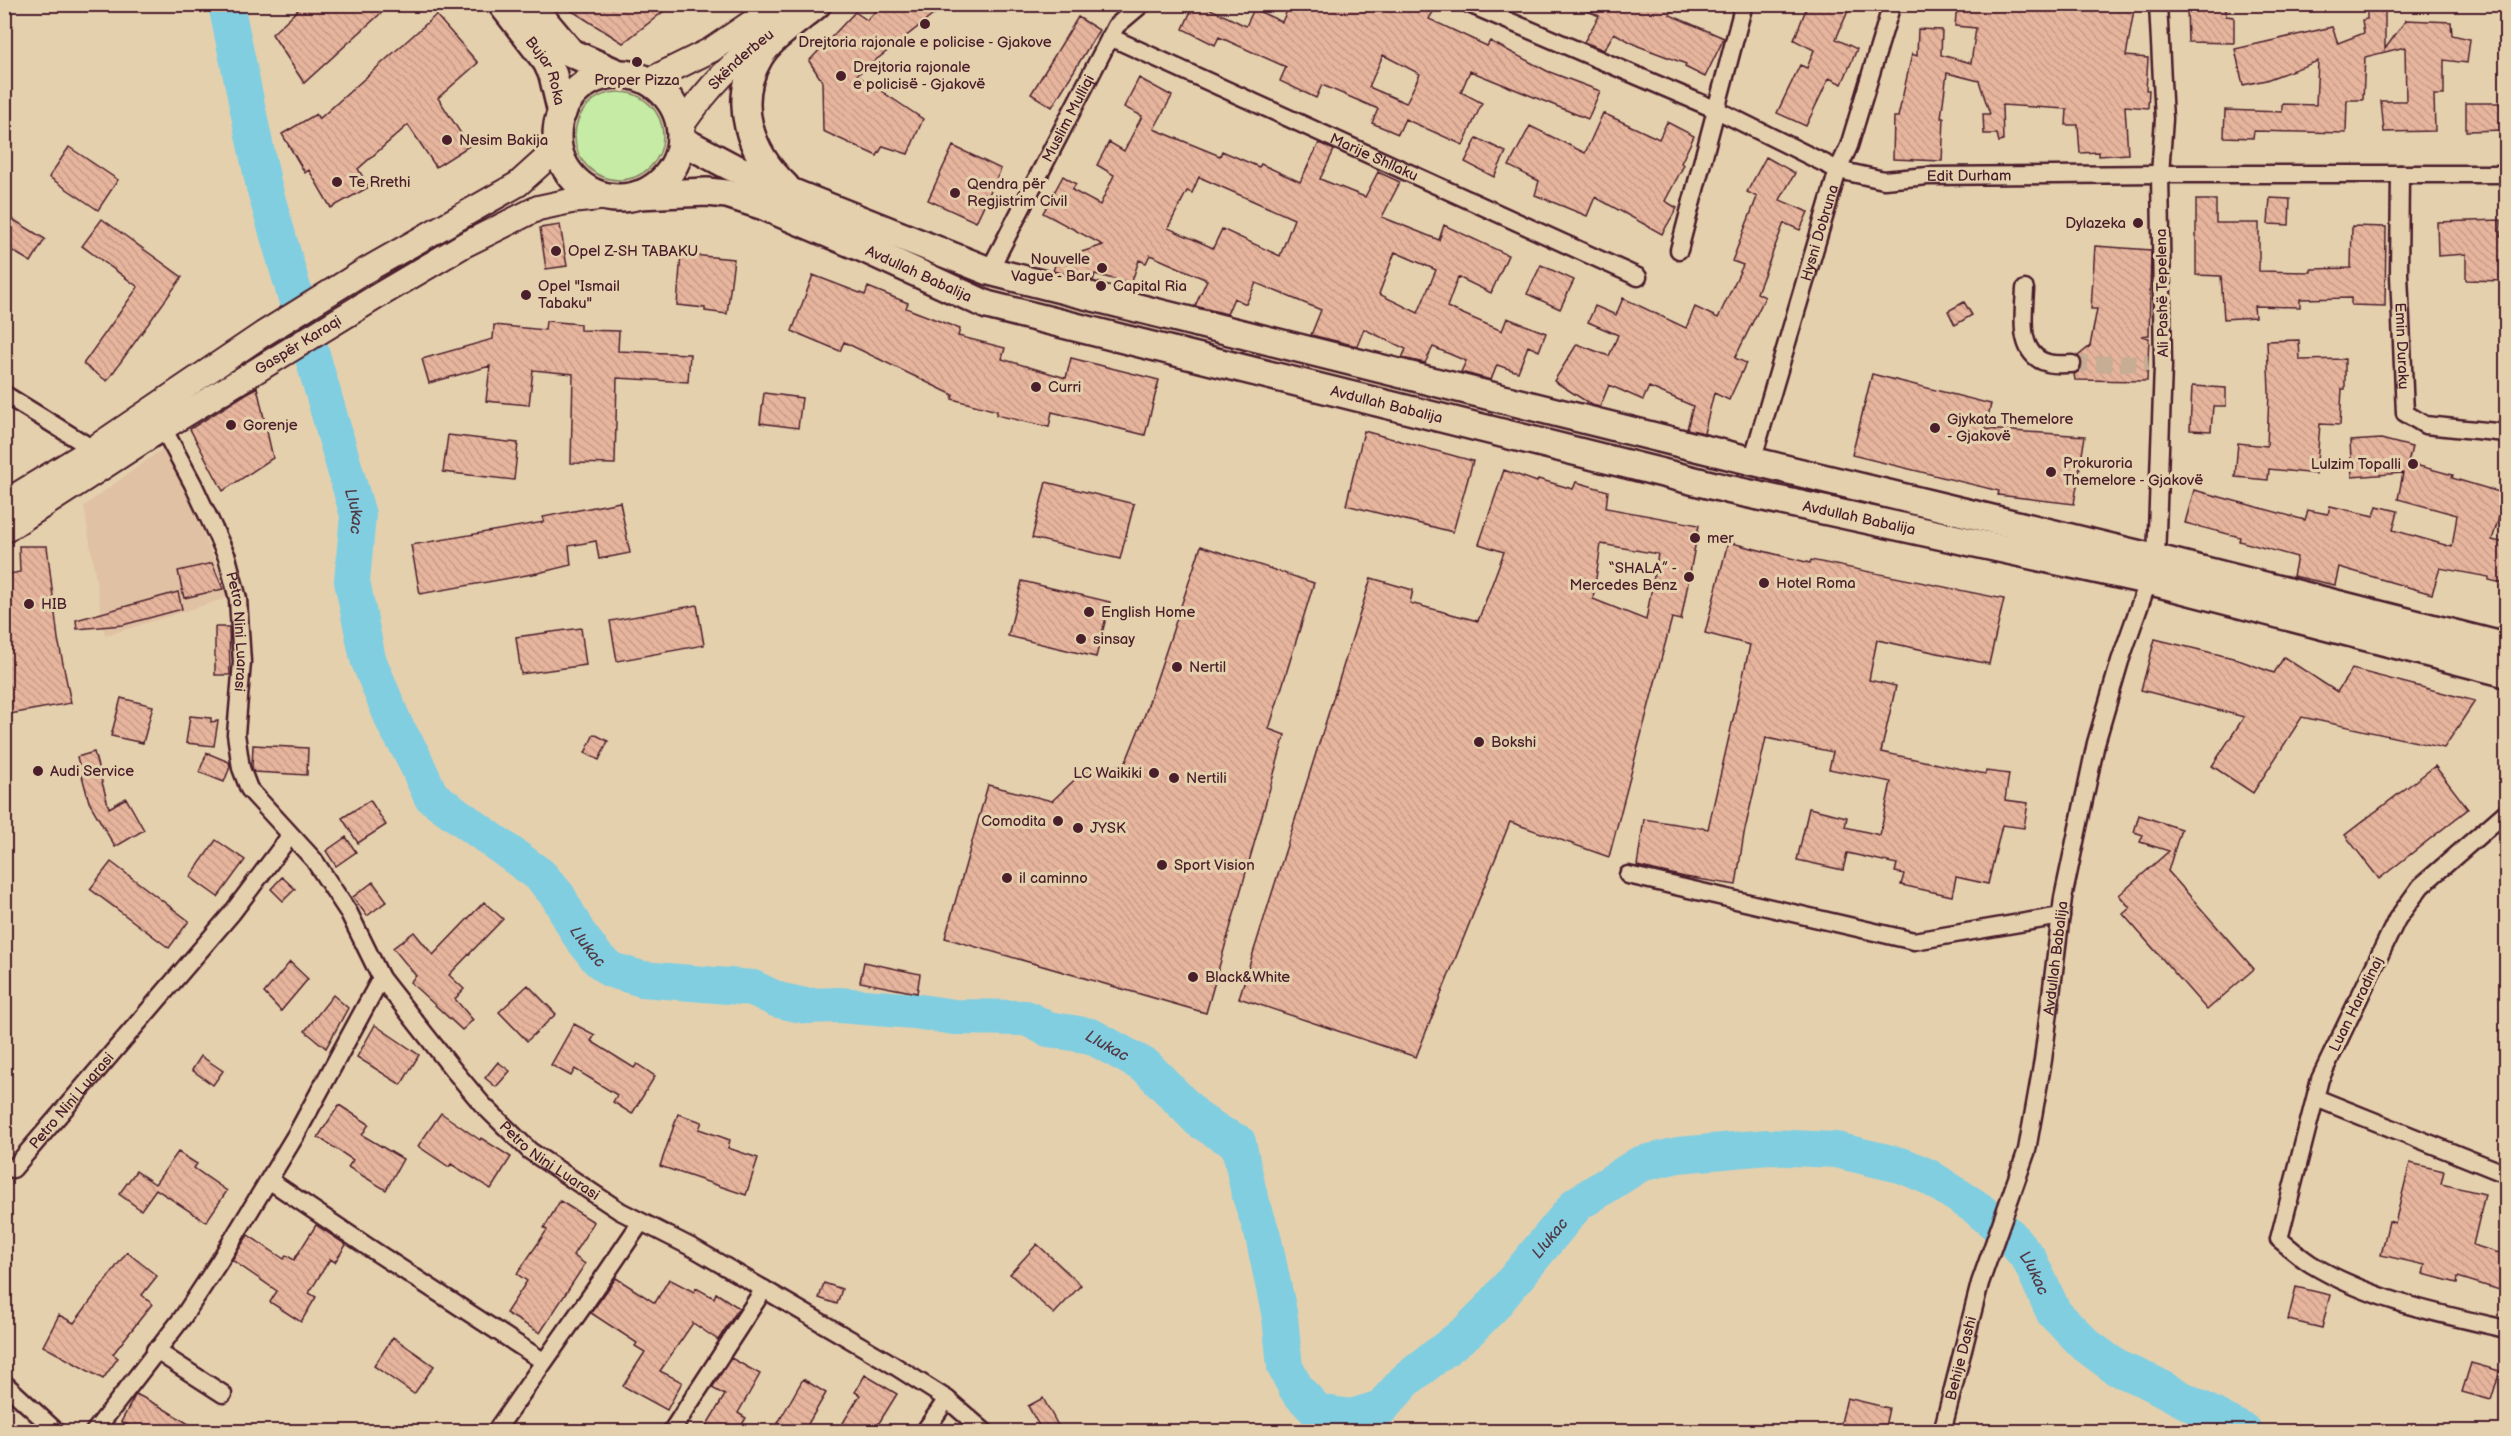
<svg xmlns="http://www.w3.org/2000/svg" width="2511" height="1436" font-family="'Balsamiq Sans',sans-serif">
	<style>
		.built { fill: #e0c1a4 }
		.grass { fill: #c5eba5; stroke: #888568; stroke-width: 1.5 }
		.lines { fill: none; stroke-linecap: round; stroke-linejoin: round }
		.river { stroke: #81cee0; stroke-width: 36 }
		.building { fill: url(#building-back-hatch); stroke: #4a1f2b; stroke-width: 1.5; fill-rule: evenodd }
		.minor-tunnel { stroke: #c6ad94; stroke-width: 16; stroke-dasharray: 16 8; stroke-linecap: butt }
		.minor-casing { stroke: #4a1f2b; stroke-width: 21 }
		.secondary-casing { stroke: #4a1f2b; stroke-width: 28 }
		.primary-casing { stroke: #4a1f2b; stroke-width: 32 }
		.minor { stroke: #e5d0ae; stroke-width: 16 }
		.secondary { stroke: #e5d0ae; stroke-width: 24 }
		.primary { stroke: #e5d0ae; stroke-width: 27 }
		.poi-dot { fill: #4a1f2b; stroke: #e5d0ae; stroke-width: 2 }
		.labels { text-anchor: middle; stroke-width: 6; stroke-linejoin: round; paint-order: stroke }
		.poi-label { font-size: 15px; fill: #4a1f2b; stroke: #e5d0ae; text-anchor: start }
		.street-label { font-size: 15px; fill: #4a1f2b; stroke: #e5d0ae }
		.water-label { font-size: 16px; font-style: italic; fill: #523946; stroke: #e5d0ae }
	</style>
	<defs>
		<pattern id="building-back-hatch" width="6" height="6" patternUnits="userSpaceOnUse" patternTransform="scale(1.5)"><rect width="6" height="6" fill="#e7b59d"/><path d="M-1 5l2 2M0 0l6 6M5-1l2 2" fill="none" stroke="#c89b87"/></pattern>
	</defs>
	<rect width="100%" height="100%" fill="#e5d0ae"/>
	<filter id="ink" filterUnits="userSpaceOnUse"><feTurbulence type="fractalNoise" baseFrequency=".0167" numOctaves="2"/><feDisplacementMap in="SourceGraphic" scale="12" xChannelSelector="R" yChannelSelector="G"/><feConvolveMatrix kernelMatrix="1 2 1 2 8 2 1 2 1" color-interpolation-filters="sRGB"/></filter>
	<g filter="url(#ink)">
		<path class="built" d="M166,446l64,151 -125,39 -21,-130z"/>
		<path class="grass" d="M575 136a44 44 0 1 1 88 0a44 44 0 1 1-88 0Z"/>
		<g class="lines">
			<path class="river" id="s1" d="M226,4l38,183 94,328 -6,66 16,78 27,66 17,29 19,42 109,79 18,21 20,37 20,26 13,11 31,9 111,9 25,12 28,6 33,-1 75,6 40,6 72,1 22,11 43,7 56,31 52,53 24,15 15,7 11,51 14,43 17,81 5,50 12,23 21,22 33,5 30,-9 25,-28 62,-49 23,-23 86,-104 63,-40 38,-9 90,-8 68,3 68,16 25,11 48,31 33,28 19,23 25,54 32,32 31,23 35,15 93,49"/>
		</g>
		<path class="building" d="M304,4h87l-87,79 -32,-49z
			M561,4h112l-50,39z
			M883,4h64l-90,71 66,44 -15,35 -25,-8 -6,10 -54,-25 -1,-50 -13,-20 46,-49 12,8z
			M1194,4h6l46,22 8,-17 28,13 8,-18h129l14,8 -4,7 58,27 3,-5 57,30 53,20 -12,28 -118,-48 -9,21 21,11 -19,42 -58,-26 -7,15 -26,-11 6,-14 -56,-24 -6,13 -36,-17 6,-14 -67,-30 -4,8 -32,-16zM1383,55l37,19 -14,29 -37,-16z
			M1572,4h104l-6,11 54,23 -19,39 -20,-10 1,-3 -48,-18 -24,-13 -10,17 -20,-8 15,-26z
			M1808,4h43l-15,35 21,10 -15,35 -13,-6 -23,48 -29,-13 23,-48 7,3 7,-18 -20,-10z
			M1957,4h178l-9,52 22,2 -2,32h3l-1,18 -23,-2 3,48 -29,2v-4l-19,1 -2,-28h-12l1,-16 -65,-4 1,36 -4,1 -2,-8h-13l-1,-20h7l-11,-33 -32,-8 -6,45h3l-2,43 -49,-2 1,-42h4l14,-63 5,2 1,-27 24,1 -1,25 30,8 5,-35 -21,-2z
			M2226,4v12l8,1v26l-46,-1 -1,-36z
			M2367,4h18v45l21,-29 45,2 1,13 18,4 -3,24 -23,-3v35h-10l1,36 -51,1 -3,-31h25l-1,-54 -40,10 -2,43h-16l-1,33 -92,-2 -1,7 -29,-1 1,-27 57,2v-8l34,1 2,-44 -52,19 -23,5 -8,-36 97,-22 6,16 26,-10 -2,-13 5,-1z
			M436,15l42,48 -40,35 31,48 -33,21 -28,-42 -50,44 11,18 -38,21 -22,-38 -4,3 -23,-39 34,-20 3,5z
			M1078,17l21,13 -47,77 -21,-13z
			M1139,78l33,18 -18,33 66,27 2,-5 37,16 2,-3 39,18 19,-39 15,7 -14,29 45,18 13,-25 22,10 -18,35 57,23 5,-15 64,30 -17,38 -33,-16 -11,30 55,24 5,-13 39,15 -7,18 -11,-5 -10,26 -21,-7 -6,15 -30,-8 5,-11 -33,-14 -8,16 -23,-5 4,-9 -42,-20 -7,17 -46,-11 10,-25 -65,-27 -10,21 -12,-6 -7,16 -32,-8 12,-26 -57,-25 -4,8 -7,-3 -8,24 -36,-10 -2,7 -40,-10 4,-11 46,-15 -60,-32 20,-37 13,8 -4,6 28,15 14,-30 -17,-10 12,-23 15,9 18,-35 -18,-9zM1199,177l95,42 -14,37 -58,-27 -9,19 -45,-20 19,-37 5,2zM1395,252l41,18 -18,43 -39,-19z
			M2466,103h40v27l-40,1z
			M1603,113l56,26 8,-17 27,14 -13,27 3,2 -19,36 12,7 -15,26 -67,-37 -8,19 -52,-21 4,-14 -30,-15 21,-40 55,27z
			M1477,138l29,14 -12,25 -29,-15z
			M953,146l48,23 -25,53 -48,-22z
			M69,147l49,33 -20,30 -49,-33z
			M1766,157l29,16 -15,27 28,12 -8,18 -16,-7 -27,70 8,4 -30,61 11,5 -17,37 -15,-7 -10,40 -17,-4 6,-23 -44,-19 -6,13 -34,-15 -9,22 -8,-2 -38,-24 23,-37 32,12 9,-21 -30,-13 7,-16 21,9 7,-17 63,30 9,-21 23,11 25,-53 -11,-4 25,-64 -10,-5z
			M2270,198l20,1 -1,26 -21,-1z
			M2196,200h20v23h43v48l52,1v-3l40,-1 1,-42 34,1 -1,79 -34,-1v-7l-51,1v8l-46,-1 1,11 -31,2 -3,-43 -25,-1z
			M4,214l41,25 -14,23 -27,-16z
			M102,219l80,58 -75,104 -24,-17 55,-77 -56,-41z
			M2501,220l-1,16 6,-1v46l-40,-1v-26l-28,2 -1,-34z
			M560,225l7,41 -21,3 -6,-41z
			M2095,246l56,4 -2,85 -8,1 8,2 -2,43 -72,-1 -1,-6 7,-4 1,-6 -4,-8 12,-10 7,-37h-6z
			M681,254l53,5 -7,55 -22,-3v-3l-28,-3z
			M1541,265l33,15 -14,29 -33,-15z
			M813,275l52,20 3,-8 40,16 -2,5 54,21 -2,7 47,12 -3,11 64,19 5,-20 88,22 -14,55 -93,-23 -3,15 -53,-12 1,-4 -45,-12 1,-4 -109,-53 -4,9 -48,-20z
			M1964,302l8,13 -17,10 -7,-14z
			M546,321l34,3v6l39,1 -1,20 72,3 -2,28 -71,-4 -2,86 -44,-1 2,-89 -40,-4 -4,35 -43,-4 4,-35 -61,17 -7,-24 71,-20 1,-14 51,5z
			M2299,340l1,20 45,-1v30h-3l-2,36 -20,-1 -4,50 -47,-5 -1,11 -33,-3 3,-34 29,3 2,-53 -2,-52z
			M1872,374l119,30 -6,25 100,7 -11,68 -76,-9 1,-4 -147,-36z
			M2192,386l34,2v18h-13l-2,25 -21,-1z
			M257,387l16,71 -50,33 -33,-62z
			M764,393l38,5 -4,30 -38,-5z
			M1364,431l109,30 -20,71 -107,-27z
			M448,435l70,8 -4,37 -71,-8z
			M2381,439l31,8 -4,16 45,12 -1,3 54,16 -14,46 14,3v41l-17,-4v-3l-49,-9 -8,26 -93,-27 -4,18 -42,-9 4,-19 -58,-16 1,-4 -55,-14 9,-33 111,30 3,-10 20,4 2,-8 44,10 3,-10 21,5 -5,19 59,17 5,-32 -59,-16 5,-26 -51,4 -2,-36z
			M1504,470l33,12 1,-3 35,10 3,-7 32,9 -2,17 93,17 -18,95 -9,-2 -63,239 -99,-35 -94,235 -177,-59 132,-420 42,12 -3,13 68,18 26,-69 -25,-8zM1601,544l57,10 -12,66 -53,-21z
			M1046,482l88,22 -14,55 -88,-21z
			M620,502l10,51 -31,6 -3,-18 -27,5 2,19 -33,8 -118,21 -9,-49 133,-23 -1,-5z
			M1728,542l82,21 1,-3 193,39 -15,65 -112,-24 -8,40 27,6 -15,66 104,22 1,-3 23,3 -4,26 23,3 -4,25 -22,-3 -14,59 -32,-7 -4,19 -51,-11 3,-11 -9,-2 2,-8 -50,-11 -4,17 -46,-10 12,-52 38,9 -2,10 35,8 11,-53 -62,-13 4,-17 -67,-14 -22,96 -8,51 -51,-8 -48,-11 7,-47 64,10 42,-184 -45,-12z
			M19,546h28l11,93 13,64 -67,12v-140l16,-3z
			M1201,546l113,37 -45,146 16,6 -79,278 -261,-75 43,-153 64,16 31,-29 42,-8 20,-50z
			M212,563l11,26 -39,9 -6,-27z
			M1022,581l88,21 -14,55 -88,-21z
			M178,592l4,17 -59,16 -46,4 -1,-9z
			M697,605l7,40 -87,16 -7,-40z
			M215,627h14l1,48h-15z
			M581,628l5,37 -65,9 -5,-37z
			M2155,639l78,19 41,15 10,-16 53,35 15,-23 123,32 -31,47 -142,-31 -49,76 -41,-27 32,-49 -103,-27z
			M121,698l32,8 -10,37 -32,-7z
			M190,716l21,2v4l7,-1 -4,25 -28,-3z
			M594,734l14,7 -9,19 -14,-7z
			M253,745l55,3 -1,27 -53,-3 -2,-5z
			M94,752l15,56 17,-10 18,32 -29,17 -26,-45 -12,-45z
			M207,753l22,9 1,5 -6,15 -25,-10z
			M2435,766l33,43 -89,70 -34,-44z
			M370,800l16,25 -28,18 -16,-25z
			M2139,815l42,14 -13,42 86,98 -47,41 -84,-96 7,-6 -11,-13 50,-44 -29,-9 3,-7 -9,-3z
			M346,837l10,15 -20,14 -10,-15z
			M216,840l29,20 -27,37 -28,-20z
			M111,862l78,59 -20,27 -79,-59z
			M282,877l13,12 -12,12 -12,-12z
			M373,882l14,19 -20,15 -14,-19z
			M484,902l19,17 -54,56 15,14 -9,10 18,21 -11,10 -52,-48 6,-6 -23,-28 21,-16 19,23z
			M290,962l18,17 -27,32 -17,-18z
			M864,962l56,12 -3,19 -57,-11z
			M528,985l28,29 -29,27 -28,-29z
			M333,995l15,13 -22,40 -21,-17z
			M574,1024l21,11 -4,6 43,27 3,-4 18,12 -23,38 -19,-12 4,-7 -42,-26 -4,7 -20,-11z
			M375,1025l44,30 -18,30 -44,-28z
			M201,1056l22,15 -10,14 -21,-15z
			M498,1062l12,9 -14,16 -11,-9z
			M339,1105l30,19 -7,11 41,24 -17,31 -38,-23 5,-7 -35,-23z
			M441,1113l39,27 1,-2 30,19 -20,32 -40,-25 -2,3 -31,-21z
			M678,1114l24,8 -3,7 31,11 -2,8 30,10 -12,37 -86,-29z
			M178,1152l19,12 -3,4 33,23 -21,31 -50,-33 -15,21 -22,-16 17,-23 19,13z
			M2410,1163l34,8 -3,13 44,10 -12,51 33,10v37l-48,-15 -1,6 -34,-9 2,-9 -44,-10 8,-34 6,2z
			M560,1201l34,21 -21,33 12,9 -45,69 -34,-20 21,-32 -10,-7 30,-44 -3,-2z
			M316,1225l30,20 -11,17 -5,-3 -21,34 7,4 -15,25 -31,-20 7,-11 -45,-31 16,-25 36,24 2,-4 8,5z
			M1037,1244l44,41 -27,29 -44,-40z
			M127,1252l30,24 -15,19 10,9 -39,50 5,4 -15,21 -60,-33 16,-31 15,8z
			M616,1278l39,25 14,-24 25,13 2,-4 18,10 2,-5 23,15 -21,32 -25,-17 -33,48 22,11 -15,28 -44,-24 22,-34 -10,-6 2,-3 -46,-30z
			M824,1283l18,6 -5,15 -18,-6z
			M2296,1287l34,8 -8,33 -34,-8z
			M393,1337l41,29 -20,28 -40,-28z
			M731,1358l29,16 -22,39 8,5 -8,13h-35l22,-36 -13,-7z
			M2471,1363l29,8 -9,29 -29,-8z
			M865,1375l32,19 -23,37h-36l22,-36 -5,-3z
			M803,1379l23,14 -22,38h-11l-15,-8z
			M136,1394l25,13 39,24h-61l-18,-9z
			M1043,1398l18,33h-19l-14,-25z
			M1847,1398l42,10 -5,23h-45z"/>
		<g class="lines">
			<path class="minor-tunnel" d="M2072,364l76,-1"/>
			<g class="minor-casing">
				<g id="minor">
					<path id="s2" d="M1469,4l248,106 121,60 46,10 44,-4 232,-2h346"/>
					<path id="s3" d="M1110,37l528,240"/>
					<path id="s4" d="M2400,174l-1,100 6,139 20,12 81,8"/>
					<path d="M1679,250l65,-246"/>
					<path id="s5" d="M989,271l127,-245 26,-22"/>
					<path d="M2025,289c-1,24 -9,66 23,74 7,2 16,1 24,1"/>
					<path d="M4,394l89,55"/>
					<path id="s6" d="M163,428l30,56 34,73 11,42 4,63 -6,72 5,34 8,21 65,71 35,53 32,65 70,89 31,37 48,47 90,60 75,38 192,112 60,38 38,33"/>
					<path id="s7" d="M1752,461l86,-291 11,-24 43,-142"/>
					<path d="M2506,812l-85,74 -24,33 -77,160 -41,160c10,8 21,18 32,25 59,36 129,50 195,65"/>
					<path d="M1628,875l286,66 147,-25"/>
					<path d="M2316,1098l190,76"/>
					<path id="s8" d="M13,1169l219,-256 58,-77"/>
					<path d="M269,1180l99,67 175,114"/>
					<path d="M155,1350l68,44"/>
					<path d="M4,1383l53,49"/>
					<path d="M94,1432l89,-115 36,-55 78,-129 84,-155"/>
					<path d="M495,1432l108,-154 38,-56"/>
					<path d="M671,1432l93,-143"/>
					<path d="M924,1432l23,-33"/>
					<path id="s9" d="M1942,1432l38,-149 47,-133 16,-90 20,-162 33,-155 24,-82 36,-102 7,-193 -3,-192 4,-55 -6,-115"/>
				</g>
			</g>
			<g class="secondary-casing">
				<g id="secondary">
					<path d="M648,81l63,-31 68,-46"/>
					<path id="s10" d="M681,126c28,-40 52,-64 91,-94"/>
					<path d="M4,503l89,-54 170,-115 100,-62 155,-88 41,-37"/>
					<path id="s11" d="M4,531l159,-103 213,-131 88,-52 74,-37 33,-7 37,-4"/>
				</g>
			</g>
			<g class="primary-casing">
				<g id="primary">
					<path id="s12" d="M502,4l45,58 6,13 9,38"/>
					<path d="M530,4l41,49 48,21"/>
					<circle cx="619" cy="136" r="62"/>
					<path d="M681,140l49,26 63,27 196,78 763,190 414,100 340,86"/>
					<path d="M785,186c-35,-33 -53,-84 -26,-129 11,-19 41,-38 58,-53"/>
					<path id="s13" d="M638,195l69,-3 20,2 37,12 99,42 124,57 740,184 428,93 351,91"/>
				</g>
			</g>
			<use href="#minor" class="minor"/>
			<use href="#secondary" class="secondary"/>
			<use href="#primary" class="primary"/>
		</g>
	</g>
	<g class="poi-dot">
		<circle cx="925" cy="24" r="6"/>
		<circle cx="637" cy="62" r="6"/>
		<circle cx="841" cy="76" r="6"/>
		<circle cx="447" cy="140" r="6"/>
		<circle cx="337" cy="182" r="6"/>
		<circle cx="955" cy="193" r="6"/>
		<circle cx="2138" cy="223" r="6"/>
		<circle cx="556" cy="251" r="6"/>
		<circle cx="1102" cy="268" r="6"/>
		<circle cx="1101" cy="286" r="6"/>
		<circle cx="526" cy="295" r="6"/>
		<circle cx="1036" cy="387" r="6"/>
		<circle cx="231" cy="425" r="6"/>
		<circle cx="1935" cy="428" r="6"/>
		<circle cx="2413" cy="464" r="6"/>
		<circle cx="2051" cy="472" r="6"/>
		<circle cx="1695" cy="538" r="6"/>
		<circle cx="1689" cy="577" r="6"/>
		<circle cx="1764" cy="583" r="6"/>
		<circle cx="29" cy="604" r="6"/>
		<circle cx="1089" cy="612" r="6"/>
		<circle cx="1081" cy="639" r="6"/>
		<circle cx="1177" cy="667" r="6"/>
		<circle cx="1479" cy="742" r="6"/>
		<circle cx="38" cy="771" r="6"/>
		<circle cx="1154" cy="773" r="6"/>
		<circle cx="1174" cy="778" r="6"/>
		<circle cx="1058" cy="821" r="6"/>
		<circle cx="1078" cy="828" r="6"/>
		<circle cx="1162" cy="865" r="6"/>
		<circle cx="1007" cy="878" r="6"/>
		<circle cx="1193" cy="977" r="6"/>
	</g>
	<g class="labels">
		<g class="poi-label">
			<text x="925" y="47" text-anchor="middle">Drejtoria rajonale e policise - Gjakove</text>
			<text x="853" y="72">Drejtoria rajonale<tspan x="853" dy="17">e policisë - Gjakovë</tspan></text>
			<text x="637" y="85" text-anchor="middle">Proper Pizza</text>
			<text x="459" y="145">Nesim Bakija</text>
			<text x="349" y="187">Te Rrethi</text>
			<text x="967" y="189">Qendra për<tspan x="967" dy="17">Regjistrim Civil</tspan></text>
			<text x="2126" y="228" text-anchor="end">Dylazeka</text>
			<text x="568" y="256">Opel Z-SH TABAKU</text>
			<text x="1090" y="264" text-anchor="end">Nouvelle<tspan x="1090" dy="17">Vague - Bar</tspan></text>
			<text x="538" y="291">Opel "Ismail<tspan x="538" dy="17">Tabaku"</tspan></text>
			<text x="1113" y="291">Capital Ria</text>
			<text x="1048" y="392">Curri</text>
			<text x="1947" y="424">Gjykata Themelore<tspan x="1947" dy="17">- Gjakovë</tspan></text>
			<text x="243" y="430">Gorenje</text>
			<text x="2063" y="468">Prokuroria<tspan x="2063" dy="17">Themelore - Gjakovë</tspan></text>
			<text x="2401" y="469" text-anchor="end">Lulzim Topalli</text>
			<text x="1707" y="543">mer</text>
			<text x="1677" y="573" text-anchor="end">“SHALA” -<tspan x="1677" dy="17">Mercedes Benz</tspan></text>
			<text x="1776" y="588">Hotel Roma</text>
			<text x="41" y="609">HIB</text>
			<text x="1101" y="617">English Home</text>
			<text x="1093" y="644">sinsay</text>
			<text x="1189" y="672">Nertil</text>
			<text x="1491" y="747">Bokshi</text>
			<text x="50" y="776">Audi Service</text>
			<text x="1142" y="778" text-anchor="end">LC Waikiki</text>
			<text x="1186" y="783">Nertili</text>
			<text x="1046" y="826" text-anchor="end">Comodita</text>
			<text x="1090" y="833">JYSK</text>
			<text x="1174" y="870">Sport Vision</text>
			<text x="1019" y="883">il caminno</text>
			<text x="1205" y="982">Black&amp;White</text>
		</g>
		<g class="street-label">
			<text dy="5" stroke="none"><textPath href="#s10" startOffset="90">Skënderbeu</textPath></text>
			<text dy="5" stroke="none"><textPath href="#s12" startOffset="81">Bujar Roka</textPath></text>
			<text dy="5" stroke="none"><textPath href="#s5" startOffset="172">Muslim Mulliqi</textPath></text>
			<text dy="5" stroke="none"><textPath href="#s3" startOffset="290">Marije Shllaku</textPath></text>
			<text dy="5" stroke="none"><textPath href="#s2" startOffset="537">Edit Durham</textPath></text>
			<text dy="5" stroke="none"><textPath href="#s7" startOffset="238">Hysni Dobruna</textPath></text>
			<text dy="5" stroke="none"><textPath href="#s13" startOffset="297">Avdullah Babalija</textPath></text>
			<text transform="translate(2162 293) rotate(-91)" y="5">Ali Pashë Tepelena</text>
			<text dy="5" stroke="none"><textPath href="#s11" startOffset="348">Gaspër Karaqi</textPath></text>
			<text dy="5" stroke="none"><textPath href="#s4" startOffset="172">Emin Duraku</textPath></text>
			<text dy="5" stroke="none"><textPath href="#s13" startOffset="784">Avdullah Babalija</textPath></text>
			<text dy="5" stroke="none"><textPath href="#s13" startOffset="1270">Avdullah Babalija</textPath></text>
			<text dy="5" stroke="none"><textPath href="#s6" startOffset="220">Petro Nini Luarasi</textPath></text>
			<text dy="5" stroke="none"><textPath href="#s9" startOffset="489">Avdullah Babalija</textPath></text>
			<text transform="translate(2356 1004) rotate(-64)" y="5">Luan Haradinaj</text>
			<text dy="5" stroke="none"><textPath href="#s8" startOffset="90">Petro Nini Luarasi</textPath></text>
			<text dy="5" stroke="none"><textPath href="#s6" startOffset="862">Petro Nini Luarasi</textPath></text>
			<text dy="5" stroke="none"><textPath href="#s9" startOffset="76">Behije Dashi</textPath></text>
		</g>
		<g class="water-label">
			<text dy="6" stroke="none"><textPath href="#s1" startOffset="524">Llukac</textPath></text>
			<text dy="6" stroke="none"><textPath href="#s1" startOffset="1046">Llukac</textPath></text>
			<text dy="6" stroke="none"><textPath href="#s1" startOffset="1587">Llukac</textPath></text>
			<text dy="6" stroke="none"><textPath href="#s1" startOffset="2343">Llukac</textPath></text>
			<text dy="6" stroke="none"><textPath href="#s1" startOffset="2901">Llukac</textPath></text>
		</g>
	</g>
	<rect width="2511" height="1436" fill="none" stroke="#e5d0ae" stroke-width="24"/>
	<rect x="12" y="12" width="2487" height="1412" fill="none" stroke="#4a1f2b" stroke-width="2" filter="url(#ink)"/>
</svg>
